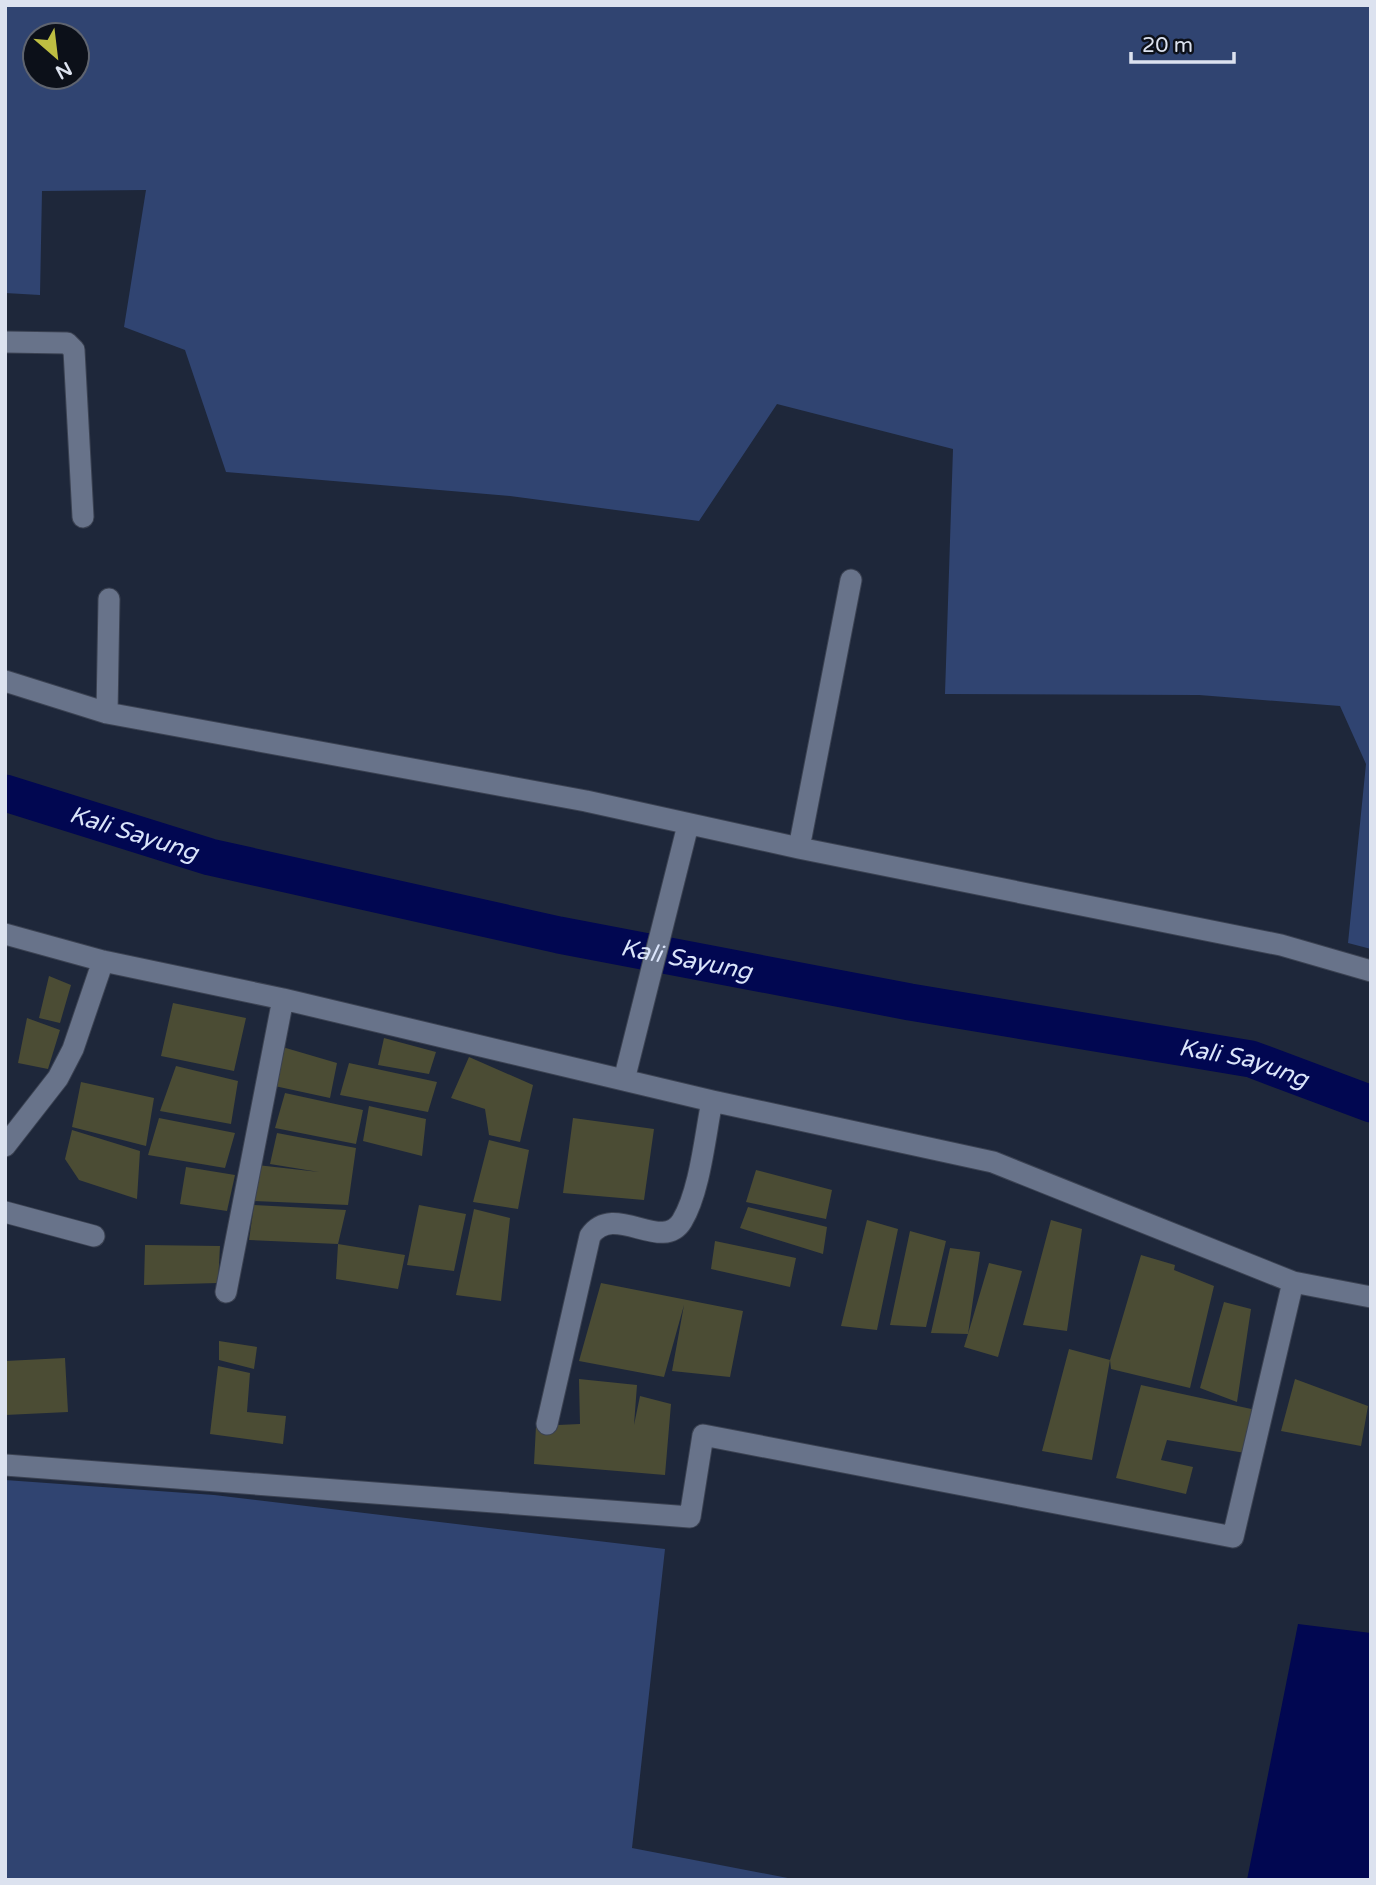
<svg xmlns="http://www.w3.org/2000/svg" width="1376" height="1885" font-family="'Varela Round',sans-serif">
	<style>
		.green { fill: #304471; fill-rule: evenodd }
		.water { fill: #010751 }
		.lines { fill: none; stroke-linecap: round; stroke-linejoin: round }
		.canal { stroke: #010751; stroke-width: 37 }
		.building { fill: #4b4c34 }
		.street-casing { stroke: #3b4252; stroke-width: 23 }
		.street { stroke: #68738a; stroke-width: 21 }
		.labels { text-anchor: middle; stroke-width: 6; stroke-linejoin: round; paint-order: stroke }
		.water-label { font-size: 24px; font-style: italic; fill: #dae4fa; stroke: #0c1019 }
	</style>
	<rect width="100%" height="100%" fill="#1e273a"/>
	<path class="green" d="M5,5h1366v944l-23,-6 18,-179 -26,-58 -141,-11 -254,-1 8,-245 -176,-45 -78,117 -189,-25 -284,-24 -41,-122 -61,-23 22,-137 -104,1 -2,104 -35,-2zM35,35h42v42h-42z
		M5,1480l209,15 451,54 -33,299 166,32h-793z"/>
	<path class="water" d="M1298,1624l73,9v247h-124z"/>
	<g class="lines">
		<path class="canal" id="s1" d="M5,793l205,64 349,78 351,67 341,57 120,45"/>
	</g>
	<path class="building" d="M49,976l22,9 -11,38 -21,-5z
		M173,1003l73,15 -12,53 -73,-15z
		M27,1018l33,12 -12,39 -30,-6z
		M384,1038l52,14 -7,22 -51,-9z
		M279,1046l58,17 -7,35 -60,-13z
		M469,1057l64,28 -13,57 -31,-7 -4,-26 -34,-11z
		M349,1063l88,19 -9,30 -88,-17z
		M176,1066l62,15 -7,43 -71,-13z
		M81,1082l73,16 -8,48 -74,-19z
		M285,1093l78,17 -7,34 -81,-16z
		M369,1106l57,13 -4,37 -59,-15z
		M159,1118l76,15 -10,35 -77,-13z
		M573,1118l81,11 -10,71 -81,-7z
		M72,1130l68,21 -3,48 -58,-19 -14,-21z
		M277,1133l79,15 -8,57 -96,-4 5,-36 62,7 -49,-8z
		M489,1140l40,10 -11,59 -45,-7z
		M186,1167l49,8 -8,36 -47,-7z
		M756,1170l76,20 -6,29 -80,-17z
		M254,1205l92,5 -8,34 67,11 -7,34 -62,-10 2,-35 -89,-4z
		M419,1205l47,9 -12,57 -47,-6z
		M748,1207l79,20 -4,27 -83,-26z
		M474,1209l36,9 -9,83 -45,-6z
		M867,1220l31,9 -21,101 -36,-4z
		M1051,1220l31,9 -15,102 -44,-6z
		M910,1231l36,10 -20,86 -36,-2z
		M715,1241l81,17 -6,29 -79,-18z
		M145,1245l75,1 -2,37 -74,2z
		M950,1248l30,4 -12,82 21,-71 33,8 -24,86 -34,-10 4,-13 -37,-1z
		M1141,1255l34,10 -1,5 40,16 -24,102 -79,-19 -1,-9 -18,100 -50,-9 27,-102 41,11z
		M601,1283l142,28 -13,66 -58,-6 12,-66 -20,72 -85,-16z
		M1224,1302l27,7 -14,93 -37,-14z
		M219,1341l38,6 -3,22 -35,-9z
		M65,1358l3,54 -63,3v-54z
		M218,1366l32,7 -3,39 39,4 -3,28 -73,-10z
		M579,1379l58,6 -3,40 6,-29 31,8 -6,71 -131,-11 2,-38 44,-2z
		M1295,1379l73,27 -7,40 -80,-15z
		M1141,1385l115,25 -11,43 -78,-13 -6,20 32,7 -7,27 -70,-16z"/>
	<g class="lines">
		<g class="street-casing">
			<path id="street" d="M5,342l62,1 7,7 9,167
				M5,681l102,32 479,88 213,47 482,97 90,26
				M107,713l2,-114
				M799,848l52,-268
				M5,934l98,27 180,38 429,102 281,61 300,120 78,15
				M624,1080l64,-255
				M5,1146l53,-68 15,-29 30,-88
				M5,1212l89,24
				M226,1292l57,-293
				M547,1424l43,-188c24,-35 72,18 92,-15 18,-30 23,-85 30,-120
				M5,1465l685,52 13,-82 530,102 60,-255"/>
		</g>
		<use href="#street" class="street"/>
	</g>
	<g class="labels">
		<g class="water-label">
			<text dy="8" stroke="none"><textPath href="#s1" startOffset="135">Kali Sayung</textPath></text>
			<text dy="8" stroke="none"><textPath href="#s1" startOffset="702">Kali Sayung</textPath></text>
			<text dy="8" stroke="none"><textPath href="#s1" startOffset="1269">Kali Sayung</textPath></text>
		</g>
	</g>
	<rect width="1376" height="1885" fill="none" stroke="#dce2ef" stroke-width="14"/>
	<g transform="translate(56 56) rotate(152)"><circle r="33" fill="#0c1019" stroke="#5f646f" stroke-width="2"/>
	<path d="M0-5L12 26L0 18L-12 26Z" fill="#bebe42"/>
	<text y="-10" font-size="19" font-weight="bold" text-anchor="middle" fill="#dce2ef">N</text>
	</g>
	<path d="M1131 52v10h103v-10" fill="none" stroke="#dce2ef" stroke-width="3.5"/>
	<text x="1142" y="52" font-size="21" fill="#dce2ef" stroke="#0c1019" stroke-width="5" paint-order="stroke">20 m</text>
</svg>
